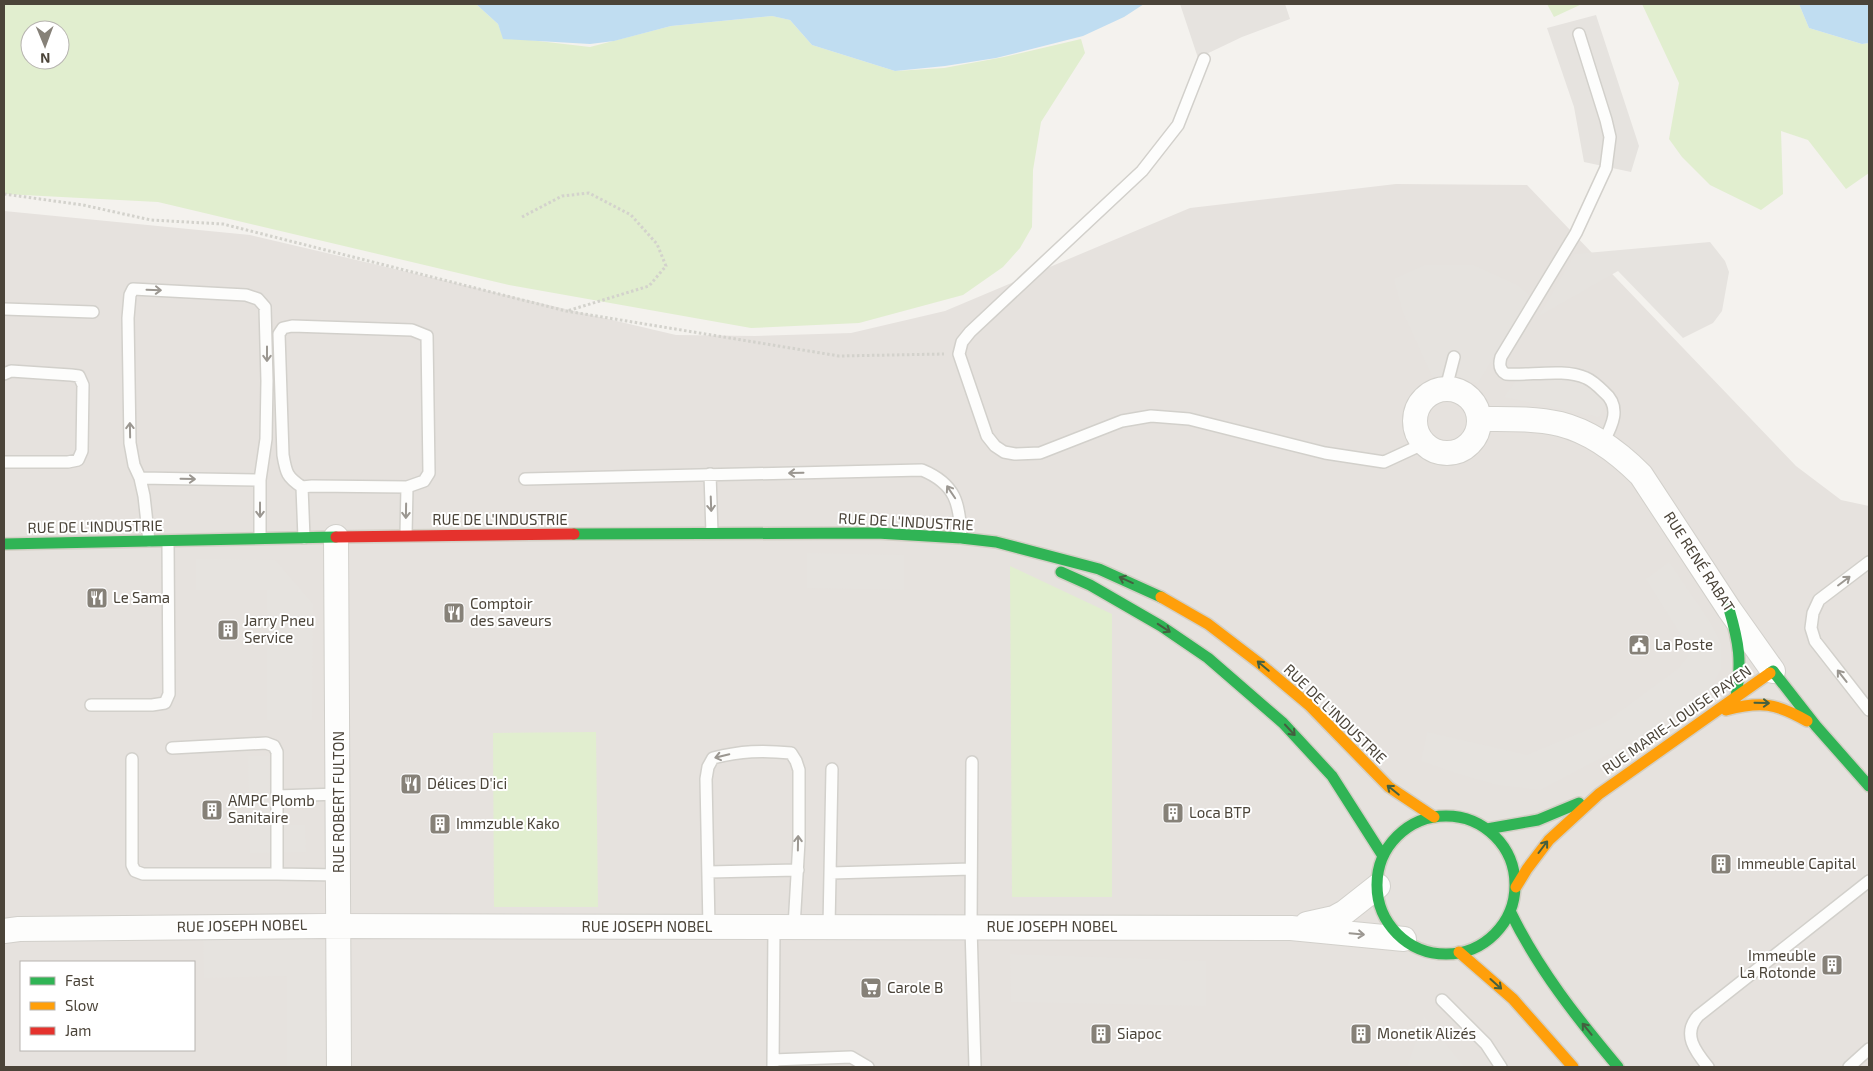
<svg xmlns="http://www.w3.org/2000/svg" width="1873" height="1071" font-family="'Exo 2',sans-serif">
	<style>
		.industrial { fill: #e6e2de; fill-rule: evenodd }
		.green { fill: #e1eecf; fill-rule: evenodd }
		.parking { fill: #e6e3df }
		.water { fill: #c0ddf1 }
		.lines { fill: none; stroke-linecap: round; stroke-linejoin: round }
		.lane-casing { stroke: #d2d0cb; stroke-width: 14 }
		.street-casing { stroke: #d2d0cb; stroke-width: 26 }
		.fast-casing { stroke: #d3cfc5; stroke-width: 14 }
		.slow-casing { stroke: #d3cfc5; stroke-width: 14 }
		.jam-casing { stroke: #d3cfc5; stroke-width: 14 }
		.path { stroke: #d3d2cc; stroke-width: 3; stroke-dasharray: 2.5 2.5; stroke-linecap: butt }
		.lane { stroke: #fdfdfc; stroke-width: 11 }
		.street { stroke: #fdfdfc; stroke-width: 24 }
		.fast { stroke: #30b455; stroke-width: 11 }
		.slow { stroke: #ff9f0a; stroke-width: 11 }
		.jam { stroke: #e5322d; stroke-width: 11 }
		.oneway { stroke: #9b9791 }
		.oneway2 { stroke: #446040 }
		.labels { text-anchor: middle; stroke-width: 4; stroke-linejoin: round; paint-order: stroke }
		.street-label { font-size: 15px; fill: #4b4439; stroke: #fff }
		.poi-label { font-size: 15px; fill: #4b4439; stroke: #fff; text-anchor: start }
	</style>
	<rect width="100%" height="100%" fill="#f4f2ee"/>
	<path class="industrial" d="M1396,184l131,1 269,281 45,34 28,6v561h-1865v-856l246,24 426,100 79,1 96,-3 94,-22 245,-103zM21,962h173v88h-173z"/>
	<path class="green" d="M4,4h472l22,20 5,13 87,10 81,-21 101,-10 18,4 22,25 83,26 49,-3 60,-11 77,-18 4,14 -44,69 -8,48 -1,57 -12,21 -17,19 -40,28 -104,28 -108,5 -242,-43 -351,-83 -154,-8zM30,30h30v30h-30z
		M1547,4h35l-28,13z
		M1642,4h157l10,24 53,16 7,-1v130l-23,16 -38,-49 -27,-9 2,63 -22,16 -51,-25 -28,-28 -13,-18 10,-56z
		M1010,566l102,48v283h-100z
		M596,732l2,175h-104l-1,-174z"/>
	<path class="parking" d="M1180,4h105l5,15 -48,18 -44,21z
		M1596,15l43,131 -8,26 -47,-10 -10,-55 -27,-79z
		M1710,242l15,19 4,11 -7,39 -9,12 -30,15 -65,-67 -79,45 36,-62z
		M1425,265h48l44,20 13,11 -52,87 -46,-7 -29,-64 -9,-33z
		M1520,376l65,3 23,20 -9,18 -95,-20z
		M807,553l97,2v35l-97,-2z
		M196,559l79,1 38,44 -1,116h-45v-130h-71z
		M1669,562l41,60 11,22v26l-17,28 -84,50 -80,42 -42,-5 -36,-10 -41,-14 6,-29 100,23 79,-33 73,-54 10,-13 -6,-17 -37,-59z
		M248,756h21l1,69h35l1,27 -56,1z
		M326,926l-1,141h-38v-91l-83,2 -1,-51z
		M1010,954l196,7v45l-195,-4z
		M1424,1016l40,51h-57z"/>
	<path class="water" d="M476,4h668l-20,13 -41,19 -87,22 -51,8 -50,5 -83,-26 -22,-25 -18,-4 -101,10 -57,15 -24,3 -87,-5 -5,-15z
		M1799,4h70v39l-7,1 -53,-16z"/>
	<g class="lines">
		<g class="lane-casing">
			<path id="lane" d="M1579,34l27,86 4,17 -4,31 -30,65 -75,124c-2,7 -2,13 5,17 22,2 59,-6 80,4 7,3 13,9 18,14 18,15 8,34 -1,51
				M1204,59l-26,66 -36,46 -172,161 -8,10 -3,12 28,82 8,10 9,6 11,2 25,-1 82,-32 29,-5 38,3 136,34 59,9 39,-18
				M4,309l89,3
				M292,326l120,4 15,6 2,137 -5,8 -17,6 -95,-1 -10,1c-15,-10 -16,-14 -19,-32l-4,-121 4,-6z
				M4,374l7,-3 60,4 8,1 4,9 -1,66 -4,9 -10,2h-64
				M1446,388l8,-31
				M710,474l2,59
				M140,478l120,2
				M525,479l397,-9c34,14 38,34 39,68
				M302,487l2,51
				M406,535l1,-48
				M149,541l-5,-45 -4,-18 -6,-13 -4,-22 -2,-125 2,-23 3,-6 113,6 12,4 7,8 2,74 -1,58 -6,41v58
				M1869,562l-50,38 -6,13 -2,15 4,13 54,69
				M91,705h61l13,-2 4,-9 -1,-153
				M172,748l94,-5 8,3 3,6v122l62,1
				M132,759v106l3,6 8,3h134
				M972,762l-1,165 4,140
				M277,796l62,-2
				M708,872l90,-2
				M831,873l140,-4
				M709,927l-3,-148 2,-12 5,-9c28,-7 49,-8 78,-5l5,8 3,9v71l-5,86
				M829,927l3,-158
				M1442,1000l44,44 15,23
				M773,1060l78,-3 17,10
				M773,1067l1,-140
				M1708,1067c-13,-16 -26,-33 -10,-51l171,-135
				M1849,1067l20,-18"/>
		</g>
		<g class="street-casing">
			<path id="street" d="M1415 421a32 32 0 1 1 64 0a32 32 0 1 1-64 0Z
				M1479,419c27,0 56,-1 81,5 32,8 59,29 81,51l88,134 44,62
				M336,537l3,530
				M1307,924l27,-6 11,-6 33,-26
				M4,931l15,-2 307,-3 965,2 113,11"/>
		</g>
		<g class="fast-casing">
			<path id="fast" d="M574,534l303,-1 84,5 35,4 103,27 62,28
				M4,544l332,-7
				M1061,572l29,13 71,41 47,32 75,65 49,53 51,80
				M1729,609c10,34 13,52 7,88
				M1770,673l3,-2 43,55 53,60
				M1377 885a69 69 0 1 1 138 0a69 69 0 1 1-138 0Z
				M1487,829l51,-9 41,-17
				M1510,911c28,58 67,107 108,156"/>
		</g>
		<g class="slow-casing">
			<path id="slow" d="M1161,597l47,27 51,39 50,42 80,82 45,30
				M1726,710c35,-9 50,-7 81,11
				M1516,887l11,-18 22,-29 50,-46 171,-121
				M1459,952l54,47 60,68"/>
		</g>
		<g class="jam-casing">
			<path id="jam" d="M336,537l238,-3"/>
		</g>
		<path class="path" d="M4,194l79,11 68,15 72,4 343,87 273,45 105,-2
			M522,217l40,-21 27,-3 42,22 26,29 9,22 -17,20 -82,25"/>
		<use href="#lane" class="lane"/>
		<use href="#street" class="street"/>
		<use href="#fast" class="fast"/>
		<use href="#slow" class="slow"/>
		<use href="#jam" class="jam"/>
	</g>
	<defs><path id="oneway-shaft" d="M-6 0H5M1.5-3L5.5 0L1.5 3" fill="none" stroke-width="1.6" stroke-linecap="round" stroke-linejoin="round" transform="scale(1.25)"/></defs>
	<g class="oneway">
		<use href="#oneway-shaft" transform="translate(154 290) rotate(2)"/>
		<use href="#oneway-shaft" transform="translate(267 354) rotate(90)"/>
		<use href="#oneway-shaft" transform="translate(130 430) rotate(-91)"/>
		<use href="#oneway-shaft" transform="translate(796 473) rotate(179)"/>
		<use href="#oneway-shaft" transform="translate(188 479) rotate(1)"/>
		<use href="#oneway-shaft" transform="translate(951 492) rotate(-124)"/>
		<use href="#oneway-shaft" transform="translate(711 504) rotate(88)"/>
		<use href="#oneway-shaft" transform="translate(260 510) rotate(90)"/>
		<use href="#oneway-shaft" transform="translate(406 511) rotate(91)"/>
		<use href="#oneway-shaft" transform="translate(1844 581) rotate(-37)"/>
		<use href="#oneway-shaft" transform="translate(1842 676) rotate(-128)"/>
		<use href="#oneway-shaft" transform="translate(722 756) rotate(167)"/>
		<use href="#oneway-shaft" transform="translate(798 843) rotate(-89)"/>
		<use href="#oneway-shaft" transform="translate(1357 934) rotate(5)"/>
	</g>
	<g class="oneway2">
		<use href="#oneway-shaft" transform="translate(1126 580) rotate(-156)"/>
		<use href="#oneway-shaft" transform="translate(1164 628) rotate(33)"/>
		<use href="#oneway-shaft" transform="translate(1263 666) rotate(-140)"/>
		<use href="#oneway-shaft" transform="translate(1762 703) rotate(1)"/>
		<use href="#oneway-shaft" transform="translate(1290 730) rotate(47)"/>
		<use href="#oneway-shaft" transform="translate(1393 790) rotate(-141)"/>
		<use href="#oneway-shaft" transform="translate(1543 847) rotate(-53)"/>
		<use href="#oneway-shaft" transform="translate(1496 984) rotate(42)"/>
		<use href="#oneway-shaft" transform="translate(1587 1029) rotate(-129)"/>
	</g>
	<defs>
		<g id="restaurant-square" transform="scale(1.125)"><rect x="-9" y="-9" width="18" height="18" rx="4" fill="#868178" stroke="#fff"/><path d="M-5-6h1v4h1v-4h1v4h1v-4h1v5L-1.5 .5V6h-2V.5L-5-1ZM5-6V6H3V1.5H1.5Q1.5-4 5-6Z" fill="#fff"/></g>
		<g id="building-square" transform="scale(1.125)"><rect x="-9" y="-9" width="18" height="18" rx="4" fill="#868178" stroke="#fff"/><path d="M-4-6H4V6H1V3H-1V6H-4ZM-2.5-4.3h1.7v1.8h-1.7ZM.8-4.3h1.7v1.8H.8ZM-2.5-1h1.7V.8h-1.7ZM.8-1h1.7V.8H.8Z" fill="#fff"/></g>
		<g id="civic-square" transform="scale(1.125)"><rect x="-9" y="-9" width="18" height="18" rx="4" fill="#868178" stroke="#fff"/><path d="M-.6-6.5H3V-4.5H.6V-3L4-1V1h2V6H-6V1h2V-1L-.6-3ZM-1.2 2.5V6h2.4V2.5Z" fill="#fff"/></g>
		<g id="supermarket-square" transform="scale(1.125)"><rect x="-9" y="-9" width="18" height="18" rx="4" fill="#868178" stroke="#fff"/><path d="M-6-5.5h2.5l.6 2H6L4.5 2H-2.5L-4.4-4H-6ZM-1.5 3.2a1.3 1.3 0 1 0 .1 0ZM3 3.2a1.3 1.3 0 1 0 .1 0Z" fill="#fff"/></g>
	</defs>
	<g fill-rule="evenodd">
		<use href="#restaurant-square" x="97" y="598"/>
		<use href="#restaurant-square" x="454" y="613"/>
		<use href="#building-square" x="228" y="630"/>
		<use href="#civic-square" x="1639" y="645"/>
		<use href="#restaurant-square" x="411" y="784"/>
		<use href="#building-square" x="212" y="810"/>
		<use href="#building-square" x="1173" y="813"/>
		<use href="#building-square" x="440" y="824"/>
		<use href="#building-square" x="1721" y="864"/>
		<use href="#building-square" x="1832" y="965"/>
		<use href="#supermarket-square" x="871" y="988"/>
		<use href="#building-square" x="1101" y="1034"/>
		<use href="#building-square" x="1361" y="1034"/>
	</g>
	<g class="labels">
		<g class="street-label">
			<text x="500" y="525">RUE DE L'INDUSTRIE</text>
			<text transform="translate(906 522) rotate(3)" y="5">RUE DE L'INDUSTRIE</text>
			<text transform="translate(95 527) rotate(-1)" y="5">RUE DE L'INDUSTRIE</text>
			<text transform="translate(1699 562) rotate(57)" y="5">RUE RENÉ RABAT</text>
			<text transform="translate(1335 714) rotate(44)" y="5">RUE DE L'INDUSTRIE</text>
			<text transform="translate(1677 720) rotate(-35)" y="5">RUE MARIE-LOUISE PAYEN</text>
			<text transform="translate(339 802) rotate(-90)" y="5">RUE ROBERT FULTON</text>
			<text transform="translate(242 926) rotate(-1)" y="5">RUE JOSEPH NOBEL</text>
			<text x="647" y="932">RUE JOSEPH NOBEL</text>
			<text x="1052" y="932">RUE JOSEPH NOBEL</text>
		</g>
		<g class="poi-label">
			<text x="113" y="603">Le Sama</text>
			<text x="470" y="609">Comptoir<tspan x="470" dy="17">des saveurs</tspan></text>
			<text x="244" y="626">Jarry Pneu<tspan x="244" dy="17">Service</tspan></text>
			<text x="1655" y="650">La Poste</text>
			<text x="427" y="789">Délices D'ici</text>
			<text x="228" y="806">AMPC Plomb<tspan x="228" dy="17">Sanitaire</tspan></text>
			<text x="1189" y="818">Loca BTP</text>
			<text x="456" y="829">Immzuble Kako</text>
			<text x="1737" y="869">Immeuble Capital</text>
			<text x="1816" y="961" text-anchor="end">Immeuble<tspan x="1816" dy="17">La Rotonde</tspan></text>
			<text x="887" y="993">Carole B</text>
			<text x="1117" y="1039">Siapoc</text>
			<text x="1377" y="1039">Monetik Alizés</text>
		</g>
	</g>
	<rect width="1873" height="1071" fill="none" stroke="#4b4439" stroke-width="10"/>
	<rect x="20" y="961" width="175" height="90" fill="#ffffff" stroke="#b7b4b0"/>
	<rect x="30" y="977" width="25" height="8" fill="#30b455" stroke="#b7b4b0"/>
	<text x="65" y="986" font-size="15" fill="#4b4439">Fast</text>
	<rect x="30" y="1002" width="25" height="8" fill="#ff9f0a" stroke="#b7b4b0"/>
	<text x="65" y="1011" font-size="15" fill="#4b4439">Slow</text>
	<rect x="30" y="1027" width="25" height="8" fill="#e5322d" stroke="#b7b4b0"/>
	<text x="65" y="1036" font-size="15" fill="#4b4439">Jam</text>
	<g transform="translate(45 45) rotate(179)"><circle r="24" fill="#ffffff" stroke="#b7b4b0"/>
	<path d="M0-4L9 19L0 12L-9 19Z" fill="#868178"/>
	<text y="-8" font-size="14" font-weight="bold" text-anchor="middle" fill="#4b4439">N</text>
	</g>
</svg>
